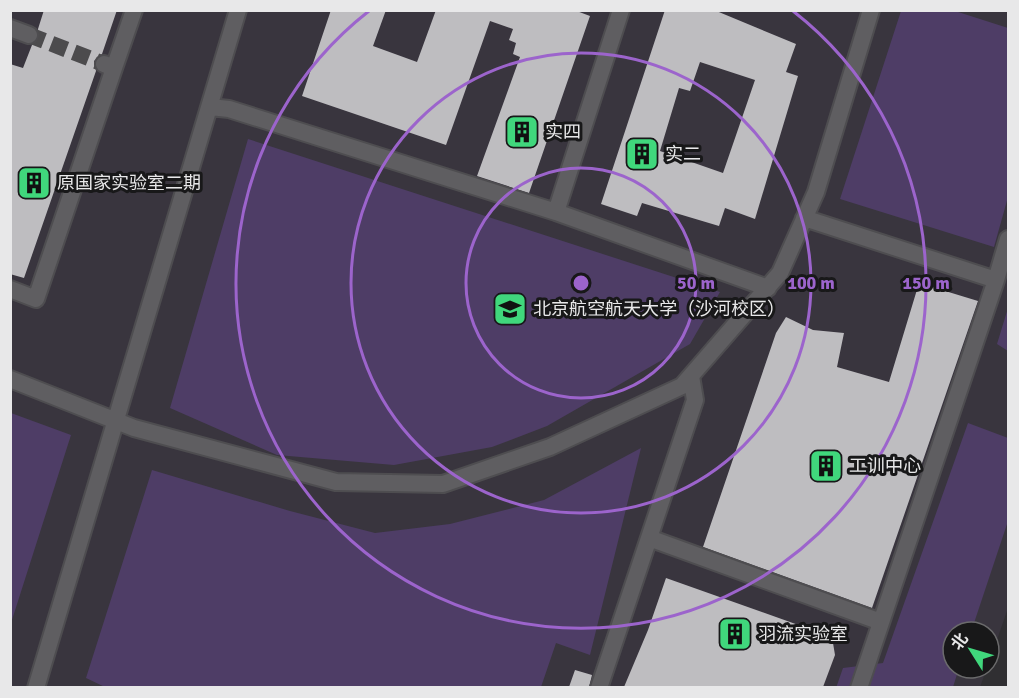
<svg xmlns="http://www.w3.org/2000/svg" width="1019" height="698" font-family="Signika,'Noto Sans SC',sans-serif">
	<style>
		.built { fill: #39353e }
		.green { fill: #4e3d66 }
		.building { fill: #bebdc0; fill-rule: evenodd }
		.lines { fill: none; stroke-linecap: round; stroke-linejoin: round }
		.minor-tunnel { stroke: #4c4b4d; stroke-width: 16; stroke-dasharray: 16 8; stroke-linecap: butt }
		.minor-casing { stroke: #4e4d50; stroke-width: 20 }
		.minor { stroke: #5f5e61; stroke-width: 16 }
		.ring { fill: none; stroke: #9c64cc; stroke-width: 3 }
		.labels { text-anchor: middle; stroke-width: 6; stroke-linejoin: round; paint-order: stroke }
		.poi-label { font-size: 18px; fill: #e8e8e9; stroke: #181819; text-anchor: start }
		.centre { fill: #9c64cc; stroke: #181819; stroke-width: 3 }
		.ring-label { font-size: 18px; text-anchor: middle; font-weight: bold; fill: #9c64cc; stroke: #181819; stroke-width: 6; stroke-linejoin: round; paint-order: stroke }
	</style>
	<rect width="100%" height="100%" fill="#302f32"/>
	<path class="built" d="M10,11h998v597l-19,55v-31h-36v36h34l-7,19h-969z"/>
	<path class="green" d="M901,11h54l53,17v169l-14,50 -154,-48z
		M248,139l472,153 -30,52 -143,82 -55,21 -98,18 -117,-10 -107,-47z
		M1008,308v43l-11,-7z
		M11,413l60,22 -60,188 -1,-210z
		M968,423l40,15v83l-37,111h-18v36h6l-6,19 -117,1 7,-20 40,-5z
		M641,448l-51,207 -34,-12 -15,44 -434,1 -21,-10 66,-208 138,41 85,22 75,-9 94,-24z"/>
	<path class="building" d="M44,10h73l-15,44 -8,7 2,10 -72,207 -14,-4v-210l13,4 9,-23 7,-6 -1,-10z
		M331,10h55l-13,36 44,16 19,-52h138l16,6 -61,177 -52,-17 43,-119 -7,-3 3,-11 -7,-3 4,-11 -23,-8 -44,124 -144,-49z
		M665,10h49l82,34 -10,28 12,4 -43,143 -30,-11 -6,18 -77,-23 -5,13 -36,-12zM700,62l55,18 -32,93 -63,-22 19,-63 11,3z
		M919,283l59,18 -106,307 -169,-61 73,-214 10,-16 27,13 31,3 -7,34 52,15z
		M666,578l166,59 3,18 -12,32h-199l24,-57z
		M575,670l17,5 -3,12h-20z"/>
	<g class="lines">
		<path class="minor-tunnel" d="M29,35l75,29"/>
		<g class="minor-casing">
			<path id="minor" d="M10,28l19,7
				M114,68l20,-58
				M210,107l19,2 327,103 212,76
				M556,212l65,-202
				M804,218l192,62 12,-41
				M10,289l26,10 78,-231 -10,-4
				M10,379l124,49 202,54 107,2 107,-37 132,-61 98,-113 36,-81 55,-182
				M649,538l232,84
				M36,688l202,-678
				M599,688l96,-288 -4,-24
				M859,688l137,-408"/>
		</g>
		<use href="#minor" class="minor"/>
	</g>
	<g class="ring">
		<circle cx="581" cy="283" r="115"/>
		<circle cx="581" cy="283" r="230"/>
		<path d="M793 11A345 345 0 1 1 369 11"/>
	</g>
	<defs>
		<g id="building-square" transform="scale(1.725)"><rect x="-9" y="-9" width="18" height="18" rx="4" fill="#40d77c" stroke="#181819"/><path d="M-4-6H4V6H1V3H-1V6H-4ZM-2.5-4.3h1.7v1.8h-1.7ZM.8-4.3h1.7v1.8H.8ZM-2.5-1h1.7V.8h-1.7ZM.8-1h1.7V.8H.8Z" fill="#111"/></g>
		<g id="university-square" transform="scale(1.725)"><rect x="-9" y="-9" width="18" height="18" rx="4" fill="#40d77c" stroke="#181819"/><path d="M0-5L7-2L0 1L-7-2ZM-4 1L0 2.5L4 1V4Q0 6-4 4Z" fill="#111"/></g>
	</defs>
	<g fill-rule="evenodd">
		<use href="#building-square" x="522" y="132"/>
		<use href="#building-square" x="642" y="154"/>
		<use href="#building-square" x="34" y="183"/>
		<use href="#university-square" x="510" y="309"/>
		<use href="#building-square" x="826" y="466"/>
		<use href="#building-square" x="735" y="634"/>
	</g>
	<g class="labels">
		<g class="poi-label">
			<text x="545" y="138">实四</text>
			<text x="665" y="160">实二</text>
			<text x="57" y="189">原国家实验室二期</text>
			<text x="533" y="315">北京航空航天大学（沙河校区）</text>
			<text x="849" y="472">工训中心</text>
			<text x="758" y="640">羽流实验室</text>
		</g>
	</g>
	<circle cx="581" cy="283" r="9" class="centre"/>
	<g class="ring-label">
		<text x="696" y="289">50 m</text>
		<text x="811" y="289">100 m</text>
		<text x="926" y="289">150 m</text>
	</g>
	<rect width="1019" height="698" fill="none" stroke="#e8e8e9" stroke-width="24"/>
	<g transform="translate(971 650) rotate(307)"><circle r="28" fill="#181819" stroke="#6b6b6c" stroke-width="1.5"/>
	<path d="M0-4.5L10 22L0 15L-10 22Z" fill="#40d77c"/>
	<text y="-9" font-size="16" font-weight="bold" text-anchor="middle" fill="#e8e8e9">北</text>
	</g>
</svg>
